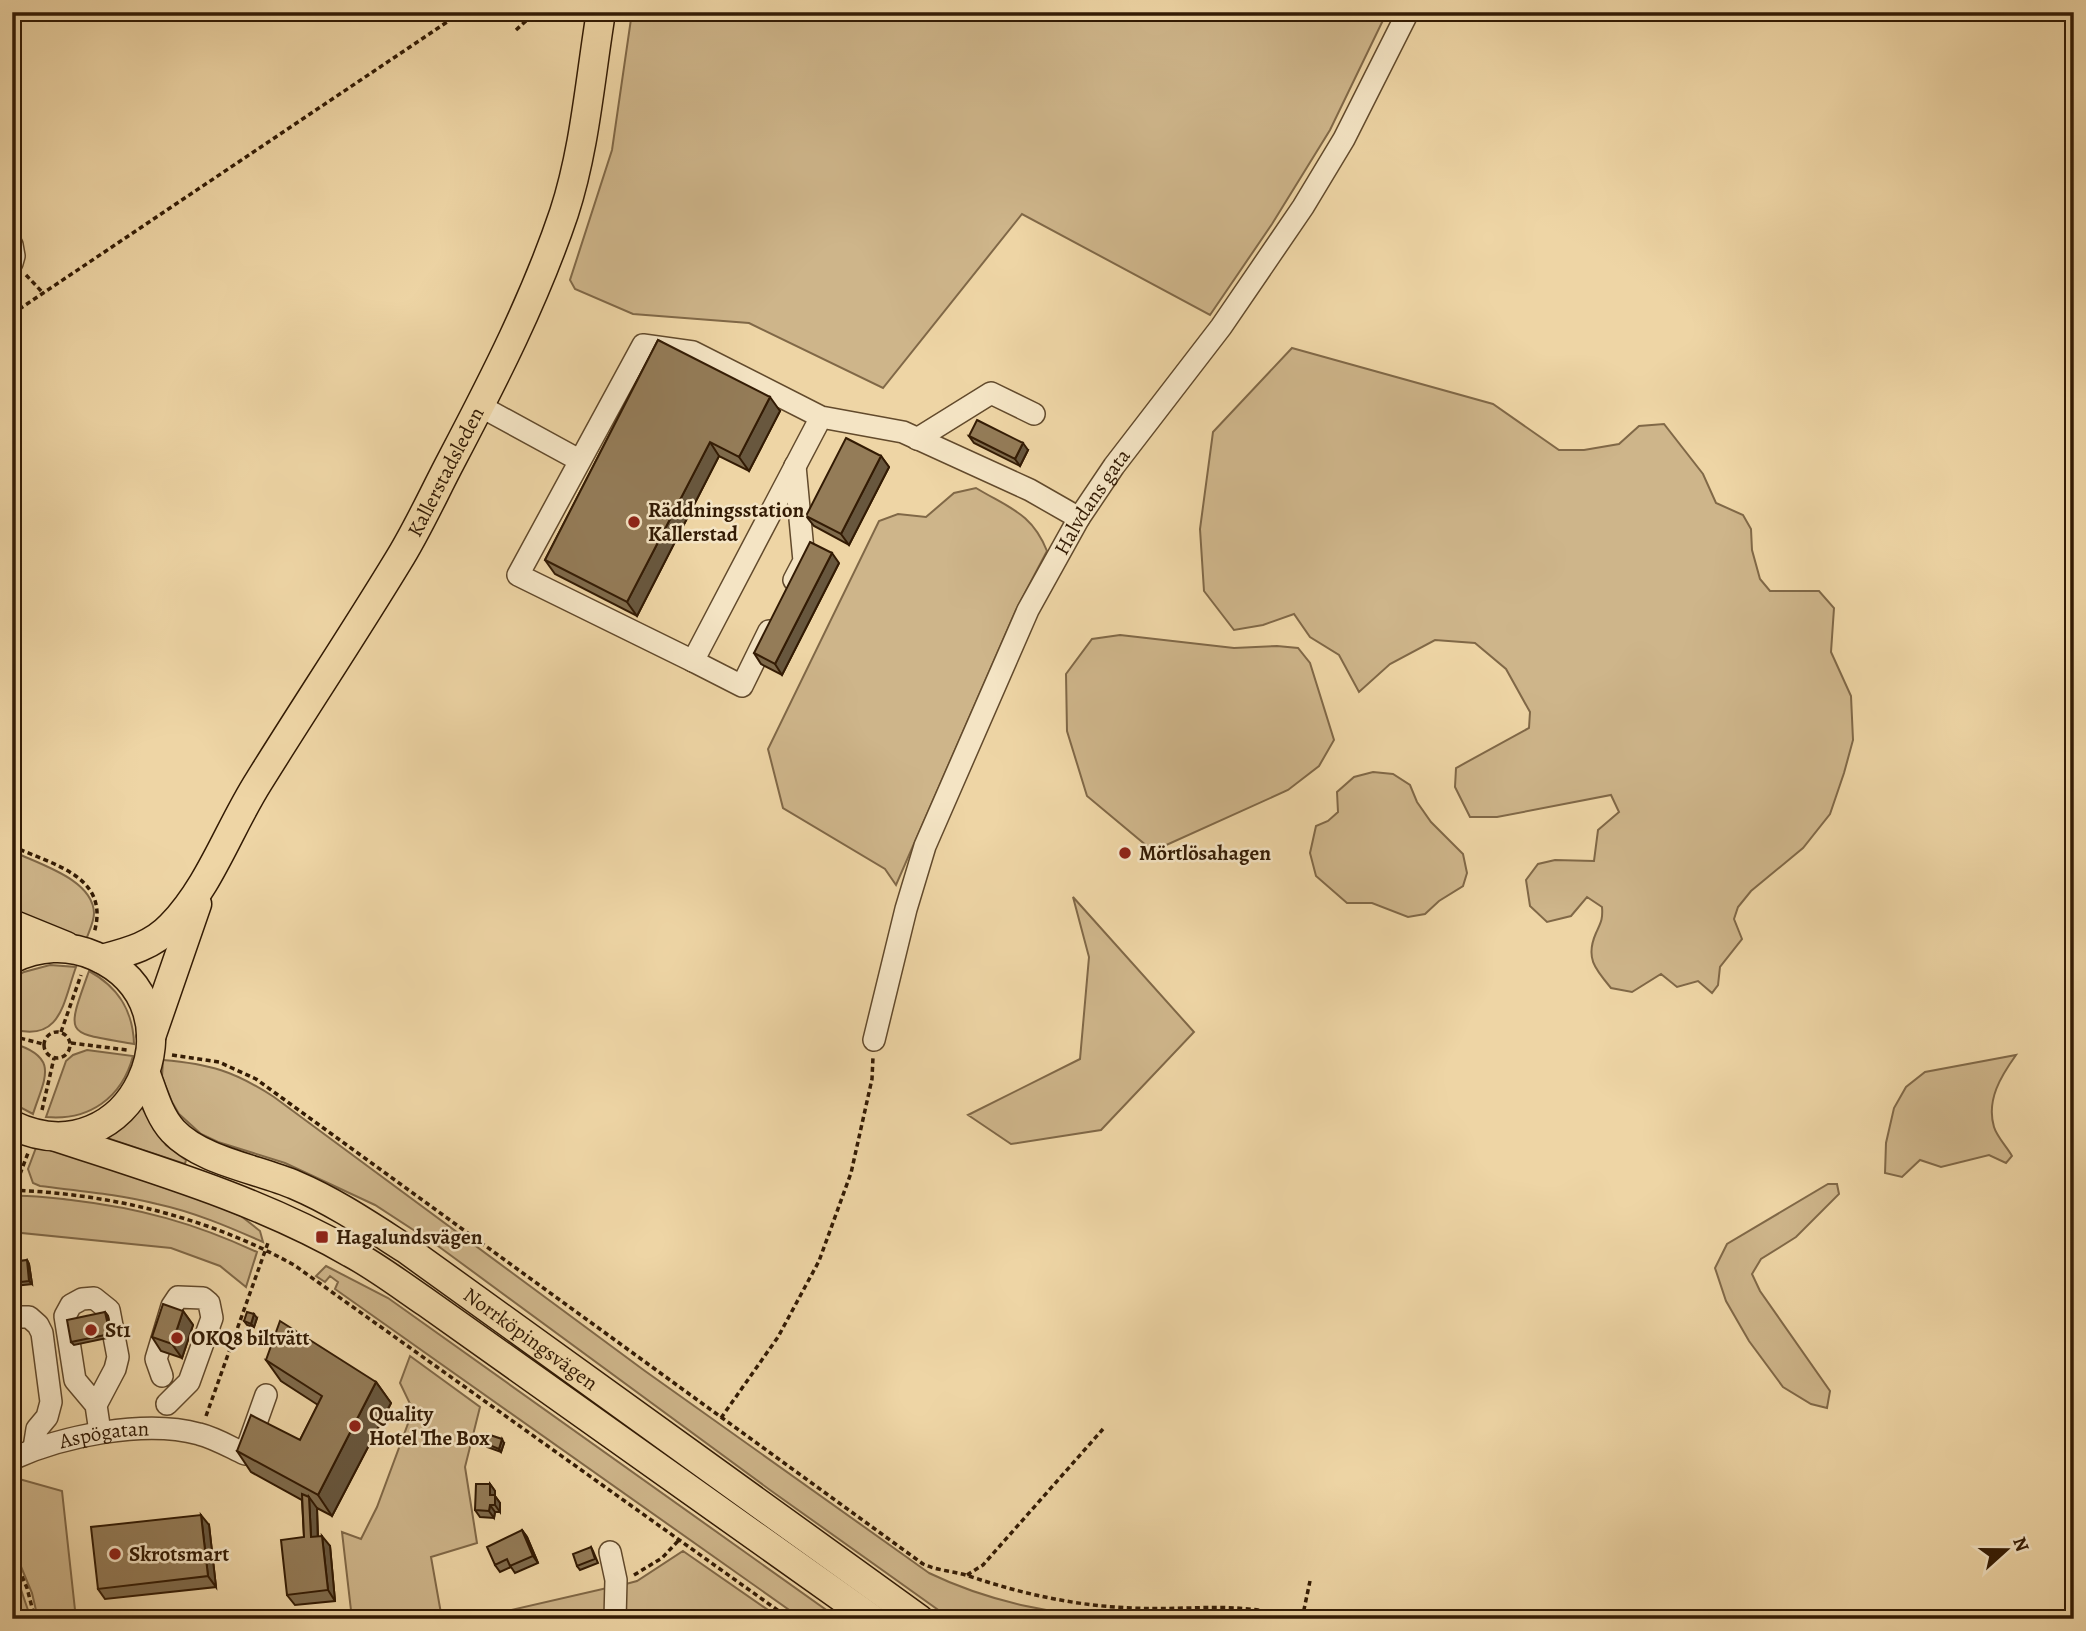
<svg xmlns="http://www.w3.org/2000/svg" width="2086" height="1631" font-family="Alegreya,serif">
	<style>
		.green { fill: #ceb58a; stroke: #806847; stroke-width: 2 }
		.lines { fill: none; stroke-linecap: round; stroke-linejoin: round }
		.minor-casing { stroke: #624a2c; stroke-width: 24 }
		.major-casing { stroke: #331b04; stroke-width: 31 }
		.path { stroke: #331b04; stroke-width: 3.5; stroke-dasharray: 5 3.5; stroke-linecap: butt }
		.minor { stroke: #f4e4c4; stroke-width: 21 }
		.major { stroke: #eed5a5; stroke-width: 28 }
		.wall { fill: #7f6b4c; stroke: #331b04; stroke-width: 2 }
		.shaded-wall { fill: #68573e; stroke: #331b04; stroke-width: 2 }
		.building { fill: #947c58; stroke: #331b04; stroke-width: 2 }
		.poi-dot { fill: #8f2418; stroke: #f4e4c4; stroke-width: 2.5 }
		.labels { text-anchor: middle; stroke-width: 5; stroke-linejoin: round; paint-order: stroke }
		.street-label { font-size: 21px; fill: #331b04; stroke: #f4e4c4 }
		.poi-label { font-size: 21px; font-weight: bold; fill: #331b04; stroke: #f4e4c4; text-anchor: start }
	</style>
	<rect width="100%" height="100%" fill="#eed5a5"/>
	<filter id="stains"><feTurbulence type="fractalNoise" baseFrequency=".00286" numOctaves="4"/><feColorMatrix values="0 0 0 0 .2 0 0 0 0 .09 0 0 0 0 .02 0 0 0 .5 -.17"/></filter>
	<radialGradient id="worn" r=".72"><stop offset=".6" stop-color="#630" stop-opacity="0"/><stop offset="1" stop-color="#630" stop-opacity=".3"/></radialGradient>
	<path class="green" d="M632,12h755l-57,118 -58,94 -62,91 -188,-101 -139,174 -134,-65 -116,-9 -58,-25 -5,-9 42,-130z
		M1292,348l201,56 66,46h25l35,-6 20,-18 25,-2 39,50 13,29 27,12 8,14 1,21 8,29 10,12h49l15,17 -3,44 20,44 2,44 -9,33 -14,41 -27,34 -52,43 -13,16 -4,12 8,20 -22,28 -2,18 -6,8 -14,-12 -21,6 -16,-13 -29,18 -21,-4c-16,-19 -26,-30 -15,-55 5,-11 7,-14 6,-26l-15,-10 -16,19 -24,6 -17,-16 -4,-26 12,-16 17,-4 39,1 4,-31 21,-18 -8,-17 -114,22h-27l-15,-30 1,-19 73,-40 1,-16 -24,-43 -31,-26 -40,-3 -45,24 -31,28 -20,-37 -29,-18 -16,-23 -31,11 -29,5 -30,-39 -4,-62 13,-97z
		M976,488c33,20 56,25 71,63l-31,59 -120,275 -11,-16 -102,-61 -15,-59 111,-228 19,-7 28,3 28,-24z
		M1120,635l114,13 43,-2 21,2 12,15 24,77 -15,26 -31,24 -135,61 -66,-55 -20,-65 -1,-57 26,-35z
		M1373,772l20,2 17,11 7,17 14,20 32,32 4,19 -4,13 -24,15 -14,13 -17,3 -36,-14h-25l-31,-27 -6,-23 6,-27 12,-5 10,-9 -1,-20 17,-15z
		M12,851c26,13 81,28 82,62 0,9 -5,18 -8,27l-74,-31z
		M1073,897l121,135 -93,98 -90,14 -43,-29 112,-56 9,-102z
		M50,965l26,2c-13,36 -15,76 -64,62v-50l12,-7z
		M89,971c29,16 44,39 45,73 -69,-12 -69,-6 -45,-73z
		M12,1043c48,14 33,34 21,71l-21,-11z
		M87,1050l46,6c-11,42 -44,65 -87,61l20,-56 7,-6z
		M2016,1055c-15,21 -30,45 -22,72 3,10 13,20 18,29l-6,7 -17,-8 -48,12 -21,-7 -18,17 -17,-4 1,-30 8,-35 12,-21 19,-15z
		M163,1060c47,4 71,11 111,37l371,274 284,202c60,29 132,44 199,45 43,1 86,-2 129,1h-306l-181,-129 -332,-244 -63,-41 -90,-42 -67,-21 -17,-8 -22,-20 -7,-12 -10,-25z
		M141,1106l25,39 20,15 -1,4 -81,-27 26,-18z
		M37,1145l152,49 52,22 19,15 3,11c-34,-15 -69,-30 -106,-38 -39,-10 -78,-13 -117,-18l-7,-3 -5,-14z
		M1828,1184h9l2,10 -43,43 -35,22 -9,15 8,17 70,100 -3,17 -16,-4 -28,-17 -34,-46 -23,-40 -11,-33 12,-24z
		M12,1196c20,-1 40,2 59,4 69,8 123,23 186,52l-11,35 -26,-21 -49,-18 -159,-16z
		M326,1266l62,32 451,321h-37l-467,-330 3,-7 -8,-6 -5,6 -9,-6z
		M410,1356l70,51 -15,60 12,76 -46,14 11,62h-90l-10,-87 19,7 16,-32 36,-97 -13,-27z
		M12,1477l50,14 14,128h-38l-6,-26 -20,-48z
		M683,1551l98,68h-160l1,-34 15,-4z
		M12,1563l19,56h-18z
		M607,1588v31h-135z"/>
	<g class="lines">
		<g class="minor-casing">
			<g id="minor">
				<path d="M12,245l2,11 -2,7"/>
				<path d="M480,406l99,54"/>
				<path d="M821,417l-128,244 -175,-86 125,-230 50,7 128,65 82,15 127,58 49,28"/>
				<path d="M917,439l74,-46 43,21"/>
				<path d="M794,580l10,-19 -9,-95"/>
				<path d="M693,661l49,25 27,-55"/>
				<path id="s1" d="M874,1040l32,-131 19,-63 103,-236 51,-92 35,-52 107,-139 82,-120 41,-68 64,-127"/>
				<path d="M12,1317h17l9,8 4,8 9,69 -4,15 -10,12 -3,19"/>
				<path d="M162,1376l-6,-17 16,-53 6,-9 25,1 6,5 3,15 -23,64 -22,22"/>
				<path d="M96,1405l19,-36 3,-12 -9,-47 -15,-12 -12,1 -11,6 -6,11 10,64 21,25 4,27"/>
				<path id="s2" d="M12,1459c50,-23 133,-40 187,-25 16,4 31,13 46,20l21,-59"/>
				<path d="M610,1552l6,28 -1,39"/>
			</g>
		</g>
		<g class="major-casing">
			<g id="major">
				<path d="M12,924l54,22"/>
				<path d="M12,959c26,-13 56,-15 83,-3 115,51 36,226 -83,169"/>
				<path id="s3" d="M102,959c26,-7 50,-13 69,-33 39,-40 58,-98 88,-145 46,-74 94,-146 139,-220 20,-32 36,-68 54,-102 42,-80 83,-160 112,-246 21,-64 26,-134 37,-201"/>
				<path d="M151,1037l46,-133"/>
				<path id="s4" d="M146,1074c7,19 13,42 27,57 28,30 85,38 122,54 40,17 75,41 111,64l513,370"/>
				<path d="M56,1137c100,33 203,63 295,116 26,14 51,33 76,50l445,316"/>
			</g>
		</g>
		<path class="path" d="M516,30l12,-11 3,-7
			M26,275l18,19
			M12,314l450,-302
			M12,846c41,19 99,30 82,87
			M44 1045a13 13 0 1 1 26 0a13 13 0 1 1-26 0Z
			M61,1032l20,-57
			M12,1036l31,8
			M71,1043l56,7
			M172,1055l47,7 37,17 667,485c15,7 31,7 46,12 53,18 108,30 163,32 59,3 108,-8 165,11
			M42,1110l12,-52
			M12,1190c98,4 196,27 282,75l496,354
			M14,1190l14,-37
			M206,1416l63,-176
			M721,1418l57,-81 41,-76 32,-88 21,-94 1,-22
			M12,1553l15,35 8,31
			M634,1575l28,-17 17,-18
			M967,1575l16,-10 120,-136
			M1302,1619l8,-38"/>
		<use href="#minor" class="minor"/>
		<use href="#major" class="major"/>
	</g>
	<path class="wall" d="M658,340l122,71 -31,60 -30,-15 -82,160 -82,-42 -10,-14z
		M969,436l59,14 -8,16 -46,-23z
		M881,456l8,11 -40,78 -35,-19 -8,-10z
		M839,563l-57,112 -21,-11 -7,-11z
		M27,1260l2,4 3,20 -18,2 -2,-3z
		M183,1311l10,14 -11,33 -21,-7 -9,-14z
		M105,1312l3,4 4,21 -38,8 -3,-3z
		M12,1317l7,4v48h-7z
		M257,1318l-3,9 -7,-2 -3,-4z
		M266,1360l110,22 15,21 -59,113 -15,-8 1,28 12,10 5,55 -40,4 -8,-10 17,-58 -2,-37 -51,-28 -14,-21 63,-11 18,-35 -37,-24z
		M484,1443h20l-3,9 -14,-5z
		M490,1484l5,7v5l5,7v9h-5l-1,6 -14,-1 -5,-7z
		M209,1525l7,62 -111,12 -7,-10z
		M522,1530l5,7 11,26 -23,10 -4,-6 -11,5 -5,-7z
		M591,1547l2,4 5,12 -18,7 -3,-4z"/>
	<path class="shaded-wall" d="M770,397l10,14 -31,60 -10,-14z
		M710,442l9,14 -82,160 -10,-14z
		M1023,443l5,7 -8,16 -5,-7z
		M881,456l8,11 -40,78 -8,-11z
		M832,553l7,10 -57,112 -7,-11z
		M27,1260l2,4 3,20 -3,-3z
		M183,1311l10,14 -11,33 -10,-14z
		M105,1312l3,4 4,21 -2,-3z
		M254,1314l3,4 -3,9 -3,-3z
		M16,1317l3,4v48l-3,-3z
		M376,1382l15,21 -59,113 -14,-21z
		M502,1439l2,4 -3,9 -2,-3z
		M490,1484l5,7v5l5,7v9l-5,-7 -5,-10z
		M309,1497l8,11 1,40 -7,-11z
		M490,1505l5,7 -1,6 -5,-7z
		M201,1515l8,10 7,62 -8,-11z
		M522,1530l5,7 11,26 -5,-7z
		M322,1536l8,10 5,55 -7,-11z"/>
	<path class="building" d="M658,340l112,57 -31,60 -29,-15 -83,160 -82,-42z
		M977,420l46,23 -8,16 -46,-23z
		M846,438l35,18 -40,78 -35,-18z
		M810,542l22,11 -57,111 -21,-11z
		M27,1260l2,21 -17,2v-21z
		M163,1304l20,7 -11,33 -20,-7z
		M105,1312l5,22 -39,8 -4,-22z
		M247,1312l7,2 -3,10 -7,-3z
		M12,1317h4v49h-4z
		M280,1321l96,61 -58,113 -81,-44 14,-36 49,25 22,-44 -56,-36z
		M487,1434l15,5 -3,10 -15,-6z
		M476,1484h14v11h5v10h-5l-1,6 -14,-1z
		M302,1494l7,3 2,40 11,-1 6,54 -41,5 -6,-55 23,-3z
		M201,1515l7,61 -110,13 -7,-62z
		M522,1530l11,26 -23,10 -3,-7 -12,6 -8,-18z
		M591,1547l4,12 -18,7 -4,-12z"/>
	<g class="poi-dot">
		<circle cx="634" cy="522" r="7"/>
		<circle cx="1125" cy="853" r="7"/>
		<rect x="315" y="1230" width="14" height="14" rx="3.5"/>
		<circle cx="91" cy="1330" r="7"/>
		<circle cx="177" cy="1338" r="7"/>
		<circle cx="355" cy="1426" r="7"/>
		<circle cx="115" cy="1554" r="7"/>
	</g>
	<g class="labels">
		<g class="street-label">
			<text dy="7" stroke="none"><textPath href="#s3" startOffset="609">Kallerstadsleden</textPath></text>
			<text dy="7" stroke="none"><textPath href="#s1" startOffset="584">Halvdans gata</textPath></text>
			<text dy="7" stroke="none"><textPath href="#s4" startOffset="480">Norrköpingsvägen</textPath></text>
			<text dy="7" stroke="none"><textPath href="#s2" startOffset="96">Aspögatan</textPath></text>
		</g>
		<g class="poi-label">
			<text x="648" y="517">Räddningsstation<tspan x="648" dy="24">Kallerstad</tspan></text>
			<text x="1139" y="860">Mörtlösahagen</text>
			<text x="336" y="1244">Hagalundsvägen</text>
			<text x="105" y="1337">St1</text>
			<text x="191" y="1345">OKQ8 biltvätt</text>
			<text x="369" y="1421">Quality<tspan x="369" dy="24">Hotel The Box</tspan></text>
			<text x="129" y="1561">Skrotsmart</text>
		</g>
	</g>
	<rect width="2086" height="1631" fill="none" stroke="#eed5a5" stroke-width="42"/>
	<rect x="14" y="14" width="2058" height="1603" fill="none" stroke="#331b04" stroke-width="3.5"/>
	<rect x="21" y="21" width="2044" height="1589" fill="none" stroke="#331b04" stroke-width="2"/>
	<g transform="translate(2006 1550) rotate(69)" stroke="#f4e4c4" stroke-width="5" paint-order="stroke">
	<path d="M0-5L12 26L0 18L-12 26Z" fill="#331b04"/>
	<text y="-10" font-size="19" font-weight="bold" text-anchor="middle" fill="#331b04">N</text>
	</g>
	<rect width="100%" height="100%" filter="url(#stains)"/>
	<rect width="100%" height="100%" fill="url(#worn)"/>
</svg>
